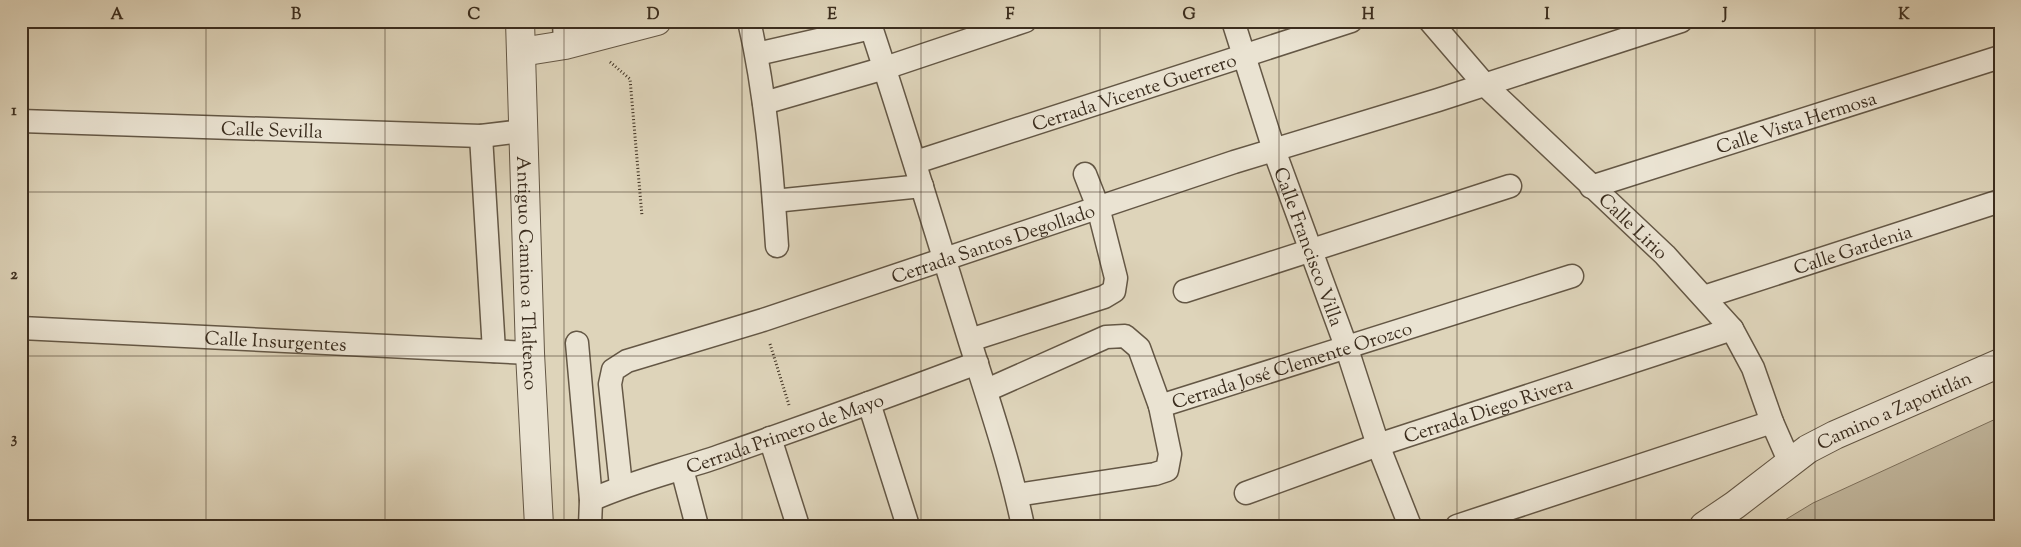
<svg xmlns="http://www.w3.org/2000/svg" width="2021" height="547" font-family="'Sorts Mill Goudy',serif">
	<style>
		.green { fill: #c2b89f; stroke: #7e725e }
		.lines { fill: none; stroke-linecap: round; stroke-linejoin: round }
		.minor-casing { stroke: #645745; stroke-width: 25 }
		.tertiary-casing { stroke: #645745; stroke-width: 30 }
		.path { stroke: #3b2d1e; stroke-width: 3; stroke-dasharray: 1 2.5; stroke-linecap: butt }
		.minor { stroke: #eae3d2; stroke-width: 22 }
		.tertiary { stroke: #eae3d2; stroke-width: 28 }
		.grid { fill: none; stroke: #3b2d1e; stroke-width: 1; stroke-opacity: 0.55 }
		.labels { text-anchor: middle; stroke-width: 4; stroke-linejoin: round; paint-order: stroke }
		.street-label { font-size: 19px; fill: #3b2d1e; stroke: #eae3d2 }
		.neatline { fill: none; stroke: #3b2d1e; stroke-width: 2 }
		.grid-label { font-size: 16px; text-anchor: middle; font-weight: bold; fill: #3b2d1e }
	</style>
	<rect width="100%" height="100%" fill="#ded4ba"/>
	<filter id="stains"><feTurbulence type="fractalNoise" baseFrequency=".004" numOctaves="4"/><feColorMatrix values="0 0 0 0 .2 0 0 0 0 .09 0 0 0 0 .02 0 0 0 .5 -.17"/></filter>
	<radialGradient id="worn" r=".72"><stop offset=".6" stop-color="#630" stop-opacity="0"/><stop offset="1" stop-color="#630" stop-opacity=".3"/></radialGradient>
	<path class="green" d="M2000,417v109h-225l38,-23z"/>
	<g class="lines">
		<g class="minor-casing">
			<g id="minor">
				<path d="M564,21l1,24"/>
				<path d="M749,21c17,73 23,150 28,225"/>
				<path d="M869,21c34,102 65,205 97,308 20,65 43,130 57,197"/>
				<path id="s1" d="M1233,21l41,129 73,199 31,96 32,81"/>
				<path id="s2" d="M1430,21l55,64 180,170 67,74 21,39 19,54 18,41"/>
				<path d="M757,54l114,-26"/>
				<path d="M764,103l121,-35 140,-47"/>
				<path id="s3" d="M21,121l460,15 41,-5"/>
				<path d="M481,136l13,215"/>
				<path id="s4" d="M916,162l435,-141"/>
				<path id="s5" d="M1591,187l409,-130"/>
				<path d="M774,201l148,-15"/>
				<path d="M1185,291l325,-105"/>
				<path id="s6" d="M1704,297l296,-96"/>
				<path id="s7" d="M21,328l509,25"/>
				<path d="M970,340l134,-43 10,-6 2,-13 -18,-71 -13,-33"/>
				<path d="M577,343l14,157 -1,26"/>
				<path d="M987,390l119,-53 19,-1 14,12 21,58 10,48 -3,16 -12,4 -138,21"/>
				<path d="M869,403l39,123"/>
				<path id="s8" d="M1160,406l412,-130"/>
				<path d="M770,438l28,88"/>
				<path d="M682,469l15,57"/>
				<path id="s9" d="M621,486l-11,-102 3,-14 14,-9 136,-41 471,-158 204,-62 243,-79"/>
				<path id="s10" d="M1246,493l132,-48 354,-116"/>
				<path id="s11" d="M591,500c42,-19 86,-29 129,-44 86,-30 172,-61 257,-93"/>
				<path d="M1457,526l315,-104"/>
			</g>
		</g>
		<g class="tertiary-casing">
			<g id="tertiary">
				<path id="s12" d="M520,21l10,332 9,173"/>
				<path d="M521,52l44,-7 92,-24"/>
				<path id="s13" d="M1704,526l31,-21 73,-56 27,-14 165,-72"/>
			</g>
		</g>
		<path class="path" d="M610,62l20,17 12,137
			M770,344l19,61"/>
		<use href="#minor" class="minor"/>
		<use href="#tertiary" class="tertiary"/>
	</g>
	<path class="grid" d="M206,21v505M385,21v505M564,21v505M742,21v505M921,21v505M1100,21v505M1279,21v505M1457,21v505M1636,21v505M1815,21v505M21,192h1979M21,356h1979"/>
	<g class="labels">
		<g class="street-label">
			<text dy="7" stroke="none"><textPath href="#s4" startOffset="229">Cerrada Vicente Guerrero</textPath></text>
			<text dy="7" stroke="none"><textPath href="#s5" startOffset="215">Calle Vista Hermosa</textPath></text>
			<text dy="7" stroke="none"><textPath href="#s3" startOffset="251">Calle Sevilla</textPath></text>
			<text dy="7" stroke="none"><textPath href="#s2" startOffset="289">Calle Lirio</textPath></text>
			<text dy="7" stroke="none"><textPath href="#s9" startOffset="518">Cerrada Santos Degollado</textPath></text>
			<text dy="7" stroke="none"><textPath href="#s1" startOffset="238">Calle Francisco Villa</textPath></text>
			<text dy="7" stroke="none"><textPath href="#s6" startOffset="156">Calle Gardenia</textPath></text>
			<text dy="7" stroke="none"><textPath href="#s12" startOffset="252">Antiguo Camino a Tlaltenco</textPath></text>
			<text dy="7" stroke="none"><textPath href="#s7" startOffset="255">Calle Insurgentes</textPath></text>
			<text dy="7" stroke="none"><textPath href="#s8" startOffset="138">Cerrada José Clemente Orozco</textPath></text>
			<text dy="7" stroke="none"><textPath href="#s10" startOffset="256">Cerrada Diego Rivera</textPath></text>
			<text dy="7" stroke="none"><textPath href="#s13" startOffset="224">Camino a Zapotitlán</textPath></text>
			<text dy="7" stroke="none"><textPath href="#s11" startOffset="205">Cerrada Primero de Mayo</textPath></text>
		</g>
	</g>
	<rect width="2021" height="547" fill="none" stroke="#ded4ba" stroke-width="55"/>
	<rect x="28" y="28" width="1966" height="492" class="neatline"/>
	<g class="grid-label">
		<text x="117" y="19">A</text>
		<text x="296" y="19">B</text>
		<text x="474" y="19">C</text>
		<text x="653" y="19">D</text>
		<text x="832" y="19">E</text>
		<text x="1010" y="19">F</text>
		<text x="1189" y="19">G</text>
		<text x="1368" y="19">H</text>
		<text x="1547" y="19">I</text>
		<text x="1725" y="19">J</text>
		<text x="1904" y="19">K</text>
		<text x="14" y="115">1</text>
		<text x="14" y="279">2</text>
		<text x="14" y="443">3</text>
	</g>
	<rect width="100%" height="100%" filter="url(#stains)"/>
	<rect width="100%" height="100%" fill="url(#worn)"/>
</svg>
